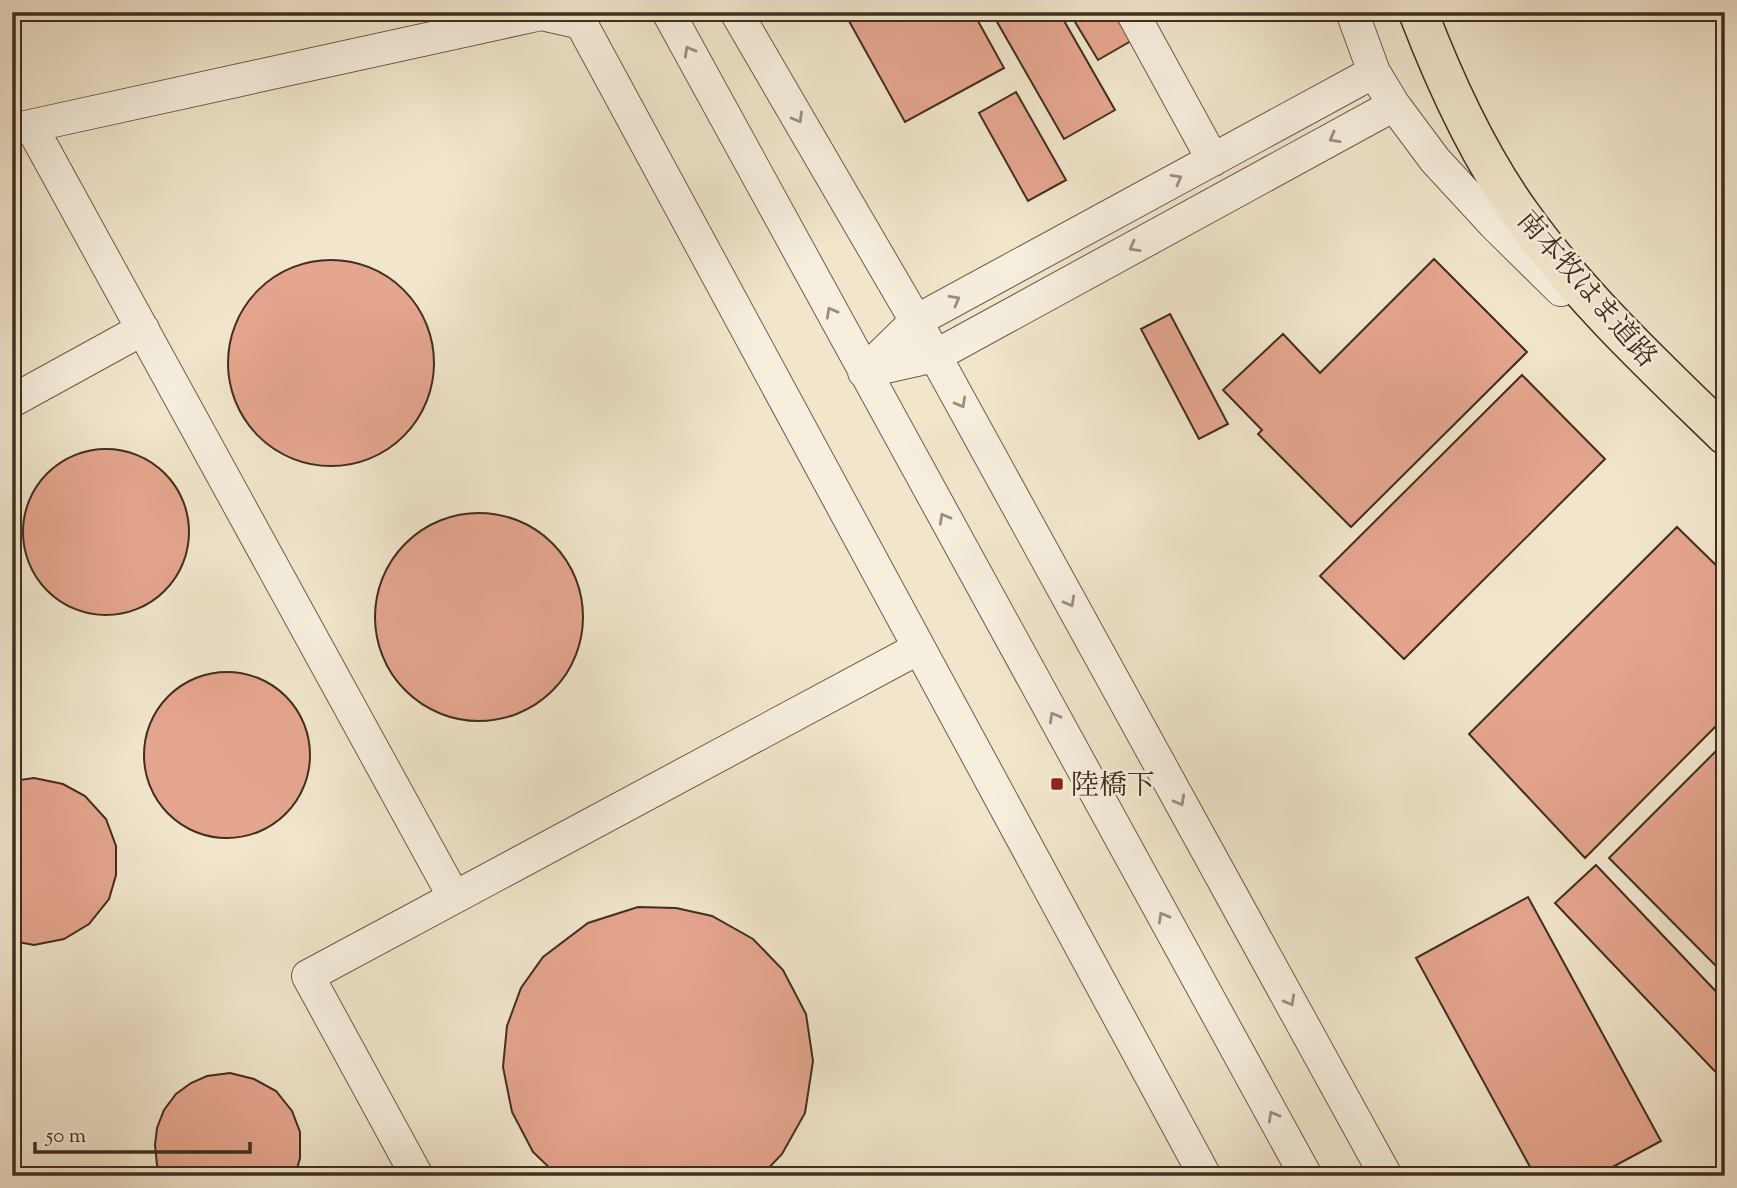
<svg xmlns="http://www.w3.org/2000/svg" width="1737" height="1188" font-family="'Sorts Mill Goudy','Noto Serif JP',serif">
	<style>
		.building { fill: #e5a68f; stroke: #412e1f; stroke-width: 2 }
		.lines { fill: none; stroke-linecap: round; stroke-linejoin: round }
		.minor-casing { stroke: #6d5c4a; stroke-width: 34 }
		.highway-casing { stroke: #412e1f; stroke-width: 41 }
		.minor { stroke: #f6efde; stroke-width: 32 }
		.highway { stroke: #f1e6cc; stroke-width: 38 }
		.oneway { stroke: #9c8e7e }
		.poi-dot { fill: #8f2418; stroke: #f6efde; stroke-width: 2.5 }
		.labels { text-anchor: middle; stroke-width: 5; stroke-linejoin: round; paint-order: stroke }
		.street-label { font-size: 28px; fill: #412e1f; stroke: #f6efde }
		.poi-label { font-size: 28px; fill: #412e1f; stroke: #f6efde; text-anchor: start }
	</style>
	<rect width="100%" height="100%" fill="#f1e6cc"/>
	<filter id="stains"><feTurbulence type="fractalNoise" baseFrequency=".00286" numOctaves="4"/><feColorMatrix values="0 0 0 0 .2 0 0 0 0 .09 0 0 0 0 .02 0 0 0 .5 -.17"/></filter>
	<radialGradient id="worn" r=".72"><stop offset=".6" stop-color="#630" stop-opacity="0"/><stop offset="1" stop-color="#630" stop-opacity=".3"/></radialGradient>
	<path class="building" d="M844,12h129l31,56 -99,54z
		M1010,12h49l56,98 -51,29 -68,-119z
		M1069,12h44l18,29 -33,19z
		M1016,92l50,88 -38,21 -49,-88z
		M1434,259l93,93 -176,175 -93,-93 4,-4 -39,-40 60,-56 37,39z
		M228 363a103 103 0 1 1 206 0a103 103 0 1 1-206 0Z
		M12,267l4,6 3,18 -7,25z
		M1170,314l58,110 -29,15 -58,-110z
		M1522,375l83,84 -201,200 -84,-83z
		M23 532a83 83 0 1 1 166 0a83 83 0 1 1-166 0Z
		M375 617a104 104 0 1 1 208 0a104 104 0 1 1-208 0Z
		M1677,527l48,47v143l-140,141 -116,-124z
		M144 755a83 83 0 1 1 166 0a83 83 0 1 1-166 0Z
		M1723,744l2,2v221l-4,4 -112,-113z
		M34,778l29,6 22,12 21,23 10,27v29l-7,24 -20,25 -25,15 -30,6 -22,-4v-160z
		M1596,865l129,136v81l-170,-179z
		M1528,897l133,244 -65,35h-61l-119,-218z
		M638,907l38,1 36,8 41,23 30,31 23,44 7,47 -8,52 -23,41 -21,22h-203l-25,-24 -21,-40 -9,-45 4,-41 14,-38 22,-31 45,-34z
		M230,1073l24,6 22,12 16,20 8,21v26l-5,18h-134l-4,-11 -2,-20 2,-17 7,-18 12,-16 15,-11 16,-7z"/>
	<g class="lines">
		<g class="minor-casing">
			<path id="minor" d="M668,12l638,1164
				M736,12l180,309 470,855
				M1132,12l81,148
				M1352,12l22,60 20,33 41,55 59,64 67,66
				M31,126l423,771
				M12,130l529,-116 40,9 624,1153
				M865,371l51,-50 458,-249
				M864,372l71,-16 459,-251
				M12,401l131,-72
				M417,1176l-109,-200 611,-328"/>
		</g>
		<g class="highway-casing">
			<path id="highway" d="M1418,12c26,68 62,146 104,204 58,81 132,150 203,219"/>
		</g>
		<use href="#minor" class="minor"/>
		<use href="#highway" class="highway"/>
	</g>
	<defs><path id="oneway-chevron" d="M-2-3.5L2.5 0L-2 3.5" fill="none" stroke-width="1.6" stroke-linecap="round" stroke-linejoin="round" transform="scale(1.75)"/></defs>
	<g class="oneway">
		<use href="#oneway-chevron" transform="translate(689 51) rotate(-119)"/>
		<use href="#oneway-chevron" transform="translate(798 118) rotate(60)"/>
		<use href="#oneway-chevron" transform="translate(1334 138) rotate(151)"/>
		<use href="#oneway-chevron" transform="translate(1177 179) rotate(-29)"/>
		<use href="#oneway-chevron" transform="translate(1134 247) rotate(151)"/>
		<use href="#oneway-chevron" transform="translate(955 300) rotate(-29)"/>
		<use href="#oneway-chevron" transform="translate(831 312) rotate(-119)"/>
		<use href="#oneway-chevron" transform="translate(961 403) rotate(61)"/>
		<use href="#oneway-chevron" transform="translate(944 518) rotate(-119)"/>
		<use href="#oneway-chevron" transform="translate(1070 602) rotate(61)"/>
		<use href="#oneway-chevron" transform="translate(1054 717) rotate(-119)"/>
		<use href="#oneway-chevron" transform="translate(1180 801) rotate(61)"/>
		<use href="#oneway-chevron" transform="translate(1163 917) rotate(-119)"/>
		<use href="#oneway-chevron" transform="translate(1290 1001) rotate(61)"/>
		<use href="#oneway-chevron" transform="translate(1273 1116) rotate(-119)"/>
	</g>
	<rect class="poi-dot" x="1050" y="777" width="14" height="14" rx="3.5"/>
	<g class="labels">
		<g class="street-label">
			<text transform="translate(1588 288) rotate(49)" y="10">南本牧はま道路</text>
		</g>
		<g class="poi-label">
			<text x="1071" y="794">陸橋下</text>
		</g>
	</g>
	<rect width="1737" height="1188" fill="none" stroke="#f1e6cc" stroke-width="42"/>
	<rect x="14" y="14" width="1709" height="1160" fill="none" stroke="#412e1f" stroke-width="3.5"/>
	<rect x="21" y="21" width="1695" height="1146" fill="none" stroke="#412e1f" stroke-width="2"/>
	<path d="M35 1142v10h215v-10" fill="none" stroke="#412e1f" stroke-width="3.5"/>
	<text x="46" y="1142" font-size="21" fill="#412e1f" stroke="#f6efde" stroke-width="5" paint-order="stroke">50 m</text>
	<rect width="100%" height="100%" filter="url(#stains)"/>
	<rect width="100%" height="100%" fill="url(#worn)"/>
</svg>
